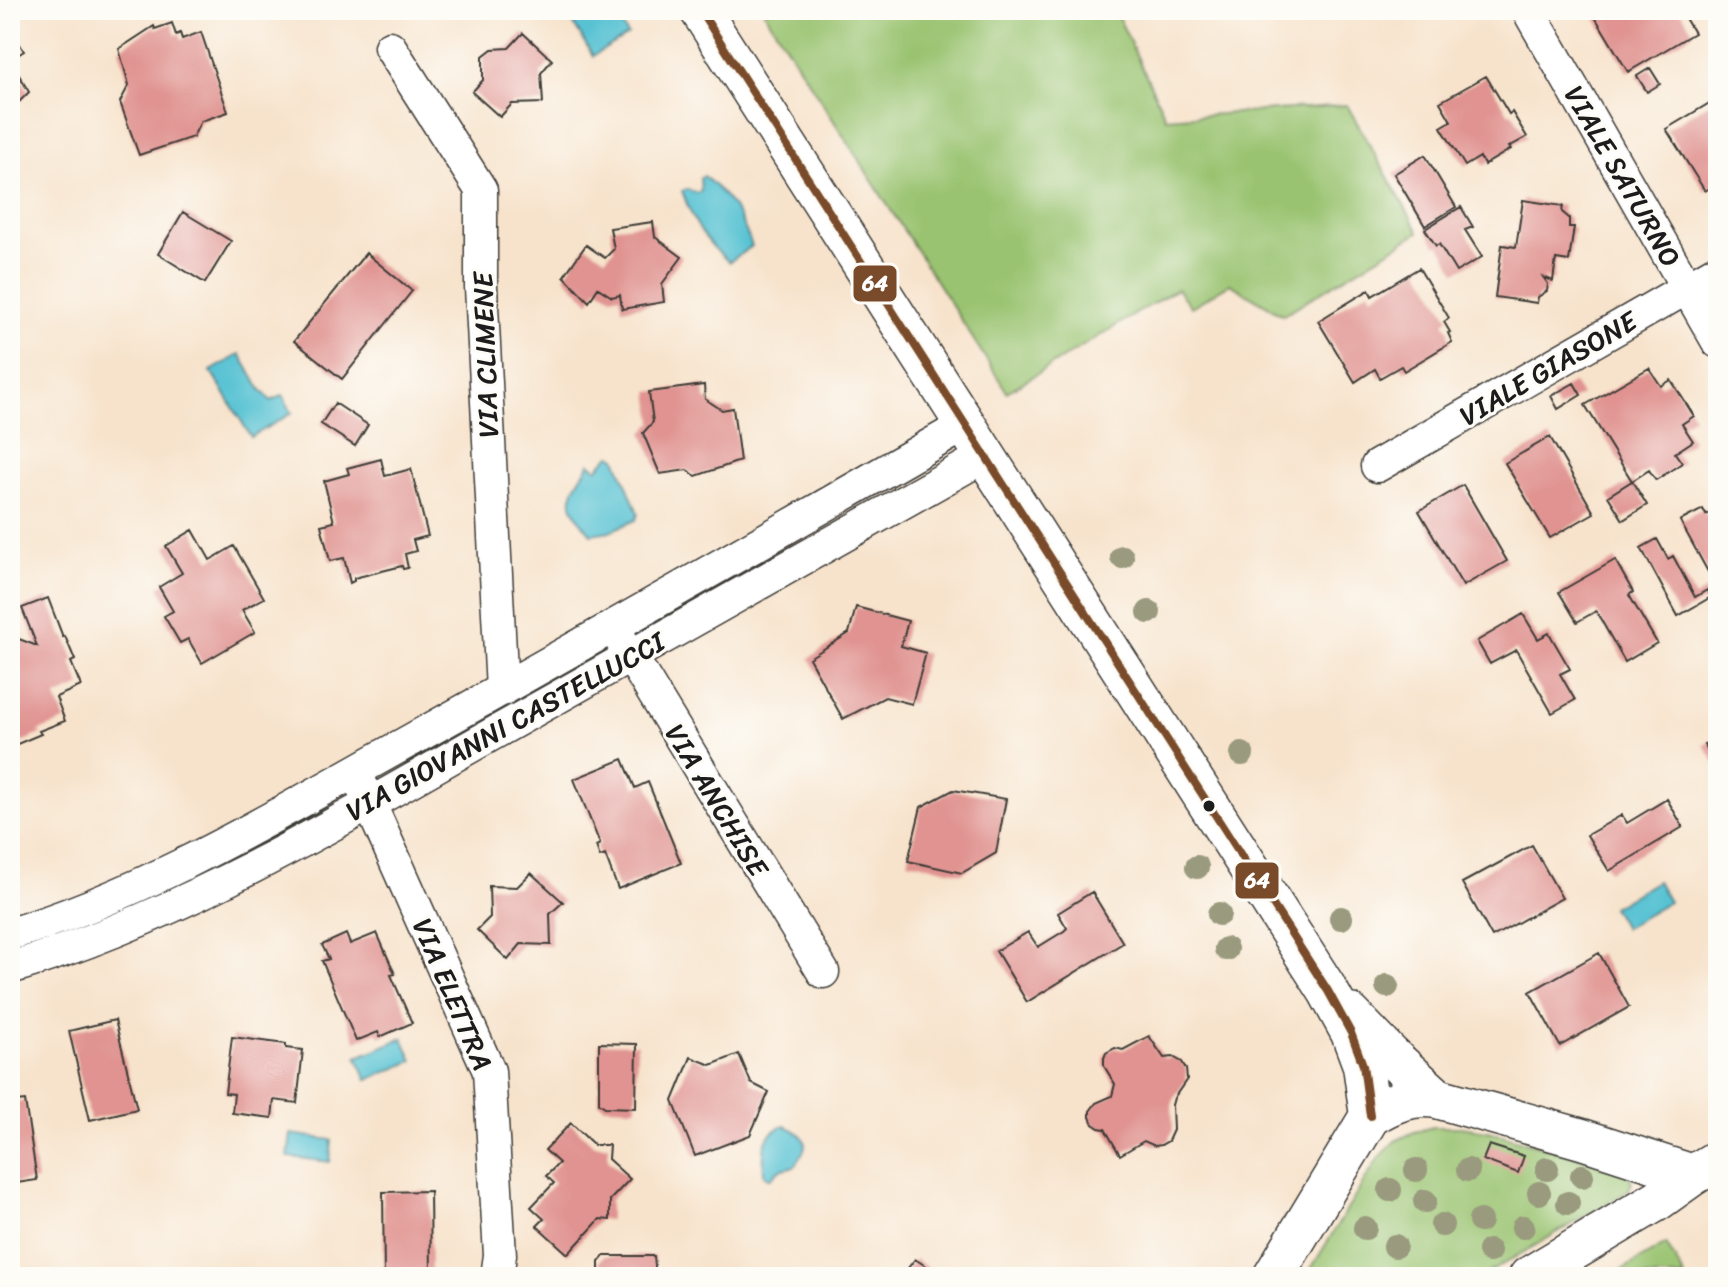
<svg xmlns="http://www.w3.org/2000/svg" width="1728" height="1287" font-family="Sriracha,sans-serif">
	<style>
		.green { fill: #99c370; stroke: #5a7046; stroke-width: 2 }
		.water { fill: #58c2d3; stroke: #3a6f78; stroke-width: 2 }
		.building { fill: #e09390 }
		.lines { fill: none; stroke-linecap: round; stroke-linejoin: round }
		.minor-casing { stroke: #3d3a36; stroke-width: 35 }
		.tertiary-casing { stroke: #3d3a36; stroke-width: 43 }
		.minor { stroke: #fff; stroke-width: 32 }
		.tertiary { stroke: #fff; stroke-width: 40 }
		.bus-1-casing { stroke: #fdfcf7; stroke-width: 14 }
		.bus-1 { stroke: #7a4b2a; stroke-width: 8 }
		.tree { fill: #9a9a7e }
		.bus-dot { fill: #1c1c1c; stroke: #fdfcf7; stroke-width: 3 }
		.labels { text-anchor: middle; stroke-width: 6; stroke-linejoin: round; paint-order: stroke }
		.street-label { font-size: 28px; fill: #1c1c1c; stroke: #fdfcf7 }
		.line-badge { stroke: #fdfcf7; stroke-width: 3 }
		.badge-label { font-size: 22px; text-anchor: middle; font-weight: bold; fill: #fff }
	</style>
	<rect width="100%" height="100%" fill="#fdfcf7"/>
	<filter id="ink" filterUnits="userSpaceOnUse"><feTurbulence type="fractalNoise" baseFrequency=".0125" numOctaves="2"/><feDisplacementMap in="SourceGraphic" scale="16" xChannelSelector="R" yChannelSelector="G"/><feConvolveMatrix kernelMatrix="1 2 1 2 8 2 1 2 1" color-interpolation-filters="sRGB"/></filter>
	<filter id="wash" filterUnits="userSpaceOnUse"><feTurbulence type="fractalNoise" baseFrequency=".006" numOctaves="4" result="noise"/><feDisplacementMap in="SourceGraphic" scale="32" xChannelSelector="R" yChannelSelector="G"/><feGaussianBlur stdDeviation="1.8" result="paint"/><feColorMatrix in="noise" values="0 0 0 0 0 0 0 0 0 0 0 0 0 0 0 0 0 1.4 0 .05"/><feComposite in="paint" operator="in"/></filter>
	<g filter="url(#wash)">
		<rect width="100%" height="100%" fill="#f7e3cc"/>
		<path class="green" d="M763,10h352l51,108 181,-13 72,127 -136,83 -53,-31 -39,23 -14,-18 -170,103z
			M1433,1127h28l27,4 130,38 10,5 4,8 -2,6 -7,6 -142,83h-175l72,-118 17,-18 19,-9z
			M1666,1244l19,33h-75z"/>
		<path class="water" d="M565,10h31l5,9 13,-8 14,24 -35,21z
			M704,176c26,23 36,38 48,70l-23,16c-25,-21 -36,-40 -47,-71l5,-2 10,4 4,-2 -1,-13z
			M240,354l21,36 10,11 12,-6 9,18 -41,24 -40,-66z
			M612,455l4,3 22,55 -2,7 -26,11 -19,3c-28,-33 -23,-37 -1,-71l7,6 12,-13z
			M1657,881l12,21 -45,26 -12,-21z
			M403,1038l10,23 -46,19 -10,-23z
			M785,1126c24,9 25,20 10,40l-16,4 -9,9 -6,-4c-1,-21 -3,-43 21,-49z
			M291,1134l41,6 -2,22 -42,-5z"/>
		<g id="blocks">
			<path class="building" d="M1608,10h72l14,23 -66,39 -33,-55z
				M172,23l4,12 4,-2 2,6 19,-7 27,80 -27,9 -8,16 -54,18 -19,-53 9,-17 -10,-36 35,-23 1,3z
				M523,33l29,27 -11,13 2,30 -31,1 -12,13 -28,-25 11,-12v-24l9,-7 17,-1z
				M14,35l10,16 -14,9 19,32 -19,19v-72z
				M1650,68l10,16 -13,8 -10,-16z
				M1486,76l23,38 3,-2 15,25 -18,10 2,2 -27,16 -4,-8 -15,9 -24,-39 10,-6 -11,-19z
				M1718,98v85l-13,8 -39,-62z
				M1425,155l31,52 -31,19 -31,-52z
				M1523,200l40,6 -1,6 7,6v9h5l-5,34 -13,-2 -3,22 -10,-4 5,7 -1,7 -9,6 -1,6 -42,-6 7,-52 14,2z
				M1461,207l12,20 -8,3 17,27 -26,15 -17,-28 -3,2 -11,-17z
				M183,212l48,29 -26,42 -47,-29z
				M653,222l2,15 27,20 -20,27 2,18 -42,7 -2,-14 -8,2 -14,-9 -9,14 -25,-26 22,-31 19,13 9,-9 -4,-21z
				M366,253l46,38 -70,88 -48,-38z
				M1419,268l30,50 -5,4 6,10 -2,1 4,9 -48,29 -3,-5 -21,12 -5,-9 -20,13 -37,-61 51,-31 3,6z
				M1649,368l12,18 10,-6 23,36 -12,8 11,17 -18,12 7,10 -26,17 -7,-10 -17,11 -47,-76z
				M1574,383l7,12 -23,14 -7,-13z
				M704,385l1,14 17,11 11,-2 7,53 -44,15 -9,-6 -27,4 -17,-41 10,-11 -4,-30z
				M335,403l33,22 -13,21 -34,-22z
				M1550,437l44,76 -44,25 -45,-75z
				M381,459l4,17 26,-7 17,67 -15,4 3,11 -11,3 3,14 -5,1 -1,-3 -48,12v3l-4,2 -6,-25 -14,3 -9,-36 13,-3 -10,-41 25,-7 -2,-6z
				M1632,481l15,24 -24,15 -15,-24z
				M1463,485l44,76 -44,25 -44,-75z
				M1718,508v82l-38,-69 23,-12 3,6z
				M193,530l17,30 24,-14 30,52 -22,12 13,22 -53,31 -14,-24 -8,4 -16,-27 9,-5 -14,-24 23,-14 -16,-27z
				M1657,539l11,20 5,-3 22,41 12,-7 4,7 -33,19 -37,-68z
				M1615,560l18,32 -4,3 28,48 -32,19 -29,-51 -19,11 -18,-30z
				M48,598l15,39 2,-1 10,24 -4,2 10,24 -25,11 9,24 -26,10 2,3 -26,11 -5,-14v-77l9,-15 18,7 -15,-38z
				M856,607l52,14 -7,25 25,7 -14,51 -27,-7 -42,22 -34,-61 40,-25z
				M1523,614l15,25 11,-6 21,36 -10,5 15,26 -23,13 -36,-63 -26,14 -13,-23z
				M1718,737v31l-14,-23z
				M623,759l12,29 13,-6 33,81 -63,26 -13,-34 -5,2 -4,-11 4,-2 -26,-65z
				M953,790l53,9 -10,54 -34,20 -54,-12 13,-54z
				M1667,799l16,28 -74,44 -22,-36 35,-20 5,8z
				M1532,845l30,53 -70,39 -30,-54z
				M531,873l32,29 -13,12 1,31 -30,-1 -13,16 -31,-30 13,-13 -1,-31 28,1z
				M1092,892l31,51 -96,59 -31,-51 32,-19 10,15 26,-16 3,-3 -9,-15z
				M377,933l18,41 -4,1 21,48 -32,14 -2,-5 -22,9 -34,-80 7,-2 -7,-14 24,-11 4,10z
				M1599,953l30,54 -69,39 -30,-54z
				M115,1020l22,89 -47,11 -21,-89z
				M1149,1036l15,22 9,-1 9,5 4,7 1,10 -13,19 -2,7 1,25 -5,11 -7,4 -6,1 -11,-5 -24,14 -15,-26 -6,-1 -6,-4 -3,-7v-6l6,-8 16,-7 3,-12 -11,-18v-8l2,-5 9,-5 8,2z
				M232,1037l54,7v4l17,2 -6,53 -23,-3 -2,18 -40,-5 2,-19 -9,-1z
				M599,1043l38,1 -1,64 -31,-1 -6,-4z
				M739,1054l12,29 18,9 -19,43 -55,21 -22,-55 18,-44 20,8z
				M25,1101l12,79 -27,4v-81z
				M571,1123l23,22h15l-1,14 22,20 -20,21v20l-10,-1 -32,35 -31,-28 7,-7 -13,-12 23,-24 -8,-7 13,-13 -14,-13z
				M1489,1145l35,11 -6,17 -35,-13z
				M430,1191l1,86h-47l-1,-85z
				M604,1256h50l2,21h-57v-15z
				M915,1259l17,11 25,-3 1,10h-71v-2l17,-2z"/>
		</g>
	</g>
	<g filter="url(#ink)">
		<use href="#blocks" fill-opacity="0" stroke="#3d3a36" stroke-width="2"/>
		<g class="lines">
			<g class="minor-casing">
				<path id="minor" d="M1528,10l190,332
					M390,47l91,143v97l21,403
					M1377,466l341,-196
					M621,640l202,332
					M361,784l128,287 11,184 -3,22
					M10,934c143,-43 273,-123 403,-195 185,-103 368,-208 552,-314
					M10,968c171,-51 325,-145 479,-232 165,-94 331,-186 496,-280"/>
			</g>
			<g class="tertiary-casing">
				<path id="tertiary" d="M700,10l628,981 23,42 12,32 7,51
					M1350,1014l41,42 46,42
					M1273,1277l97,-161c21,-13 41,-22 67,-18l145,41 111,36
					M1529,1277l129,-77 35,-25 25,-15"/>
			</g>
			<use href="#minor" class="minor"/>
			<use href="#tertiary" class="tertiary"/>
			<g class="bus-1-casing">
				<path id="bus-1" d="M700,10l628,981 23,42 12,32 7,51"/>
			</g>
			<use href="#bus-1" class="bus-1"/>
		</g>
		<g class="tree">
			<circle cx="1122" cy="557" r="12"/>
			<circle cx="1149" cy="612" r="12"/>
			<circle cx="1242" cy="754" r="12"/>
			<circle cx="1197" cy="867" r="12"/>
			<circle cx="1219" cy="914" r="12"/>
			<circle cx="1341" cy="918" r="12"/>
			<circle cx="1226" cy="949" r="12"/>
			<circle cx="1387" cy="986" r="12"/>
			<circle cx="1547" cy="1169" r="12"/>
			<circle cx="1416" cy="1170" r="12"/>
			<circle cx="1468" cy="1170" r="12"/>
			<circle cx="1582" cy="1176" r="12"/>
			<circle cx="1390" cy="1190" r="12"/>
			<circle cx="1539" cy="1193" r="12"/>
			<circle cx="1425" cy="1201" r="12"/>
			<circle cx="1568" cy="1203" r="12"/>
			<circle cx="1480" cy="1221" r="12"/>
			<circle cx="1442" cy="1225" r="12"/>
			<circle cx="1523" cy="1227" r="12"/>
			<circle cx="1365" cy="1228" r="12"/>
			<circle cx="1395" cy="1246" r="12"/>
			<circle cx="1489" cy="1251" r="12"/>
		</g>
	</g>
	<circle class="bus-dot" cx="1209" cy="806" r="7"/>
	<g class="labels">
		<g class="street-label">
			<text transform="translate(1623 176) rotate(60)" y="10">VIALE SATURNO</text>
			<text transform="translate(485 355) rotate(-92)" y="10">VIA CLIMENE</text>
			<text transform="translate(1548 368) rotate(-30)" y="10">VIALE GIASONE</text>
			<text transform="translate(505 726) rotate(-29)" y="10">VIA GIOVANNI CASTELLUCCI</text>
			<text transform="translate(717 800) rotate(59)" y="10">VIA ANCHISE</text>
			<text transform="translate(453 994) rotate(67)" y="10">VIA ELETTRA</text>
		</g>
	</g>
	<g class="line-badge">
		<rect x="852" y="264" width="46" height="39" rx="8" fill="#7a4b2a"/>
		<rect x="1234" y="861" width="46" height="39" rx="8" fill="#7a4b2a"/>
	</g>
	<g class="badge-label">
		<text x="875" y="291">64</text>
		<text x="1257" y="888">64</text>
	</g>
	<rect width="1728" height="1287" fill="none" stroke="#fdfcf7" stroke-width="40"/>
</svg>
